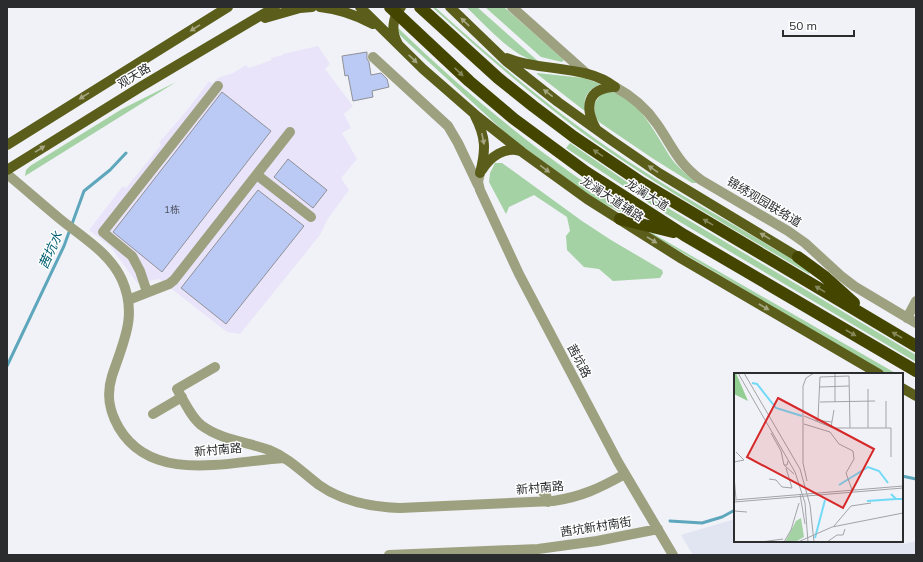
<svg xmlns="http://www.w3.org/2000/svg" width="923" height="562" font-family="Mulish,'Noto Sans SC',sans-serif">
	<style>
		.built { fill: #e1e5f2 }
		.industrial { fill: #e9e4fa }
		.green { fill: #a5d2a4 }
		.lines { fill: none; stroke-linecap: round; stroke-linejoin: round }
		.stream { stroke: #5da6bb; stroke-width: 3 }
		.building { fill: #bbc9f5; stroke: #8f9196 }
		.minor { stroke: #9ea180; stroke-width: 10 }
		.major { stroke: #5b5e1a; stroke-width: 10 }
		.highway { stroke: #444600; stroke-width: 12 }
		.oneway { fill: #a5a681 }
		.oneway2 { fill: #858759 }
		.labels { text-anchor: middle; stroke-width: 3; stroke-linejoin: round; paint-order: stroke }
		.number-label { font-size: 10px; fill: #4f5360 }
		.street-label { font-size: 12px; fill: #2b2c2e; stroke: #fff }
		.water-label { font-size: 13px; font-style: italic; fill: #006073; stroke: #fff }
		.inset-river { fill: none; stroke: #72daf7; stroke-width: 2 }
		.inset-road { fill: none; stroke: #a1a3a7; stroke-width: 1 }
		.view { fill: #d62828; fill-opacity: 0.15; stroke: #d62828; stroke-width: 2 }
		.inset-edge { fill: none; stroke: #2b2c2e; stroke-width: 2 }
	</style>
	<rect width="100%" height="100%" fill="#f0f2f7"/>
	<path class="built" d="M735,519v22h158l11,3 12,-3v14h-223l-12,-20z"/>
	<path class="industrial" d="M318,46l12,18 -5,5 28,37 -9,8 7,14 -9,5 15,26 -16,19 8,12 -22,30 -7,15 -80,99 -13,-2 -68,-53 -22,4 -27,-37 -21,-16 34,-44 3,2 35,-43 -2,-2 29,-34 21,-28 3,3 6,-6 15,-5 13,-8 3,3 23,-8 -1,-2 12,-3v-1z"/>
	<path class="green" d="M432,7h3c66,60 134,117 210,165 39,26 82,48 123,73 13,8 32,17 42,28l-1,1c-72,-43 -145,-84 -214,-132 -57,-41 -111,-88 -163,-135z
		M466,7h11l62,55c-27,-5 -53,-37 -73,-55z
		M485,7h19l60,53 -2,2 -21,-5z
		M397,27c76,74 158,139 247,195l-20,-8 -29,-15 -84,-61 -106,-98 -5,-5z
		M537,73l47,5 17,6c-14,6 -19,14 -15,28l-49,-38z
		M176,82l-151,94 1,-6 4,-4 92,-57z
		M607,92c30,-2 52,50 67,70 7,8 15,15 23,21h-5l-40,-25 -53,-36 -4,-6 -1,-12 7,-10z
		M570,143l76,52 270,160v7l-258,-153 -92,-61z
		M495,163h7l80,58 29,19 51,30 1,3 -3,5 -47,3 -14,-12 -15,-2 -17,-17 -1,-14 4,-5 -3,-14 -33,-22 -25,12 -3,7 -17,-32 1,-9z
		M652,233l245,141h-11l-235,-140z"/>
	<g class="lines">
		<path class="stream" d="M7,366l57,-120 20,-55 26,-21 16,-17
			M902,476l14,3
			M670,521l32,2 20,-6 13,-7"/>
	</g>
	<path class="building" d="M367,52v7l2,3 2,13 10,-2 6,6 2,8 -17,4 1,6 -20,4 -5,-26 -3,1 -3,-20z
		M222,92l49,39 -109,141 -49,-40z
		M288,159l39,31 -14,18 -39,-31z
		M258,190l46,36 -78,98 -45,-36z"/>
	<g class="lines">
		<path class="minor" d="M512,7l75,67
			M373,57l75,69 10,17 20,42
			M615,87c17,9 31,21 42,37 16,23 20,38 44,56l87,51 17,12 36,33 13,10 62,37
			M480,173l-2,9 2,8 39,84 99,188 55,93
			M7,174c18,15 35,30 53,45 22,18 50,34 62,61 16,36 1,62 -10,96 -6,19 -3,35 7,52 34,57 111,33 165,30
			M257,175l54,42
			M147,292l-7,-21 -8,-15 -29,-24 115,-146
			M128,300l41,-16 5,-4 116,-148
			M907,318l9,-17
			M215,367l-38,22c7,12 14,28 24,36 20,15 46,17 68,25 20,8 34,23 50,35 24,17 53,22 81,23l153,-7c28,-4 47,-13 72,-27
			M153,414l29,-17
			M541,490l5,5 2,7
			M389,555l149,-6 59,-8 61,-12"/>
		<path class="major" d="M320,7c20,2 36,8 53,17
			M360,7l63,62 55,48 44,35 65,47 95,60 197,115
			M450,7l56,54 52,41 53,38 48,33 139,84
			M265,18l35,-10 12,-1
			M398,44c-7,-12 -6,-26 3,-37
			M507,58c34,14 78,6 108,29
			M475,116c11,21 11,34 5,57
			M596,129c-12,-22 -9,-41 19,-42
			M7,145l221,-138
			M7,170l135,-84 133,-79
			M482,170c8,-13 23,-24 38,-19
			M902,388l14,8"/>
		<path class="highway" d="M390,7l79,74 45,38 72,53 98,63 232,136
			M420,7l78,71 35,28 41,31 68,46 274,163
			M620,219l53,13
			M798,257l26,19 30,27"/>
	</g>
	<defs><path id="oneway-solid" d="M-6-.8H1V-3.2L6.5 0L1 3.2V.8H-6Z"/></defs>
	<g class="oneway">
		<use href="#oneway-solid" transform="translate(465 22) rotate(-136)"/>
		<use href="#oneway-solid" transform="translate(195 28) rotate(148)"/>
		<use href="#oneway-solid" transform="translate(413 59) rotate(43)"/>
		<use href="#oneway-solid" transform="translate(548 93) rotate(-142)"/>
		<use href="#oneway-solid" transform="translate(84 96) rotate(148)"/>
		<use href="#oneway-solid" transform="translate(483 139) rotate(78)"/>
		<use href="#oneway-solid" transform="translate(40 149) rotate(-32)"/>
		<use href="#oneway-solid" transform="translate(545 169) rotate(36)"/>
		<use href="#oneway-solid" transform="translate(653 169) rotate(-146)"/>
		<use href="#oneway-solid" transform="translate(765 236) rotate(-149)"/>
		<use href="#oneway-solid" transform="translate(652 240) rotate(32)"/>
		<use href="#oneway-solid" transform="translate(764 307) rotate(30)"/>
	</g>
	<g class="oneway2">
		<use href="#oneway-solid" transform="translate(459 72) rotate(43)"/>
		<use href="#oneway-solid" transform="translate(598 153) rotate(-146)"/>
		<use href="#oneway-solid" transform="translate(708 222) rotate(-149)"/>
		<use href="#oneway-solid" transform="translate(820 289) rotate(-149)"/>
		<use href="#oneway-solid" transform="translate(851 333) rotate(30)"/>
		<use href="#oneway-solid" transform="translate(897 335) rotate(-150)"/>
	</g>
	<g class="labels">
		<g class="number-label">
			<text x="172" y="213">1栋</text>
		</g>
		<g class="street-label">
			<text transform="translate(134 76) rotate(-31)" y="4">观天路</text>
			<text transform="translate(647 195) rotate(32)" y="4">龙澜大道</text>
			<text transform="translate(612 199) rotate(33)" y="4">龙澜大道辅路</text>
			<text transform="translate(764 202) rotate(31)" y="4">锦绣观园联络道</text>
			<text transform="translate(579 361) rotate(62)" y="4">茜坑路</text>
			<text transform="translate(218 450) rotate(-5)" y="4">新村南路</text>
			<text transform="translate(540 488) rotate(-5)" y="4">新村南路</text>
			<text transform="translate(596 527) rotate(-9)" y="4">茜坑新村南街</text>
		</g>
		<g class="water-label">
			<text transform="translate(50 250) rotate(-66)" y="5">茜坑水</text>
		</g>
	</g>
	<g transform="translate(734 373)">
		<rect width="169" height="169" fill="#f0f2f7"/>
		<path d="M67,145l3,19 -9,5h-10l11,-21z" fill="#a5d2a4"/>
		<path d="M0,0h2l12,28 -14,-7z" fill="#92ce92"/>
		<path class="inset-river" d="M18,10l5,1 19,24 26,8M105,112l29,-18 11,4 9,12M157,121l5,5h7M133,128l29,-2M81,165l10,-38"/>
		<path class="inset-road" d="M4,0l57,99 10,31 3,39M10,0l56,96 10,36 4,37M101,0v29M86,14l29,-1M134,16v39M152,28v27M86,29l55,-1M70,43l29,12h58v29M84,45l2,-41 29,-1 1,52M81,47l17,2M70,51l26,8 9,12 14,7 1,8 -8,14 6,17M97,54l3,-17M37,60l10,18 3,14M54,88l-1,4h-3l10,9M0,89l10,-2 -8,-8M69,90v-77l3,-8 8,-5M69,90l4,18M0,103l2,23M35,106l7,1 6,7 10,1 -6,-20M66,121l5,30M0,127l169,-14M0,129l169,-14M0,138l13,1M100,153l17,-20 20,-3M27,169l22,-3M50,169l7,-12 8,-27M64,169l34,-15 71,-14M93,169l10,-7h6l2,-6"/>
		<path class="view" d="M44,25l96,51 -31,59 -96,-51z"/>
		<rect width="169" height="169" class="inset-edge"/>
	</g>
	<rect width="923" height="562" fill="none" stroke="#2b2c2e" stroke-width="16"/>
	<path d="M783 30v6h71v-6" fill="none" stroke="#2b2c2e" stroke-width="2"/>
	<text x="789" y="30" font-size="12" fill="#2b2c2e" stroke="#ffffff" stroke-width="3" paint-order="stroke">50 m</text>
</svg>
